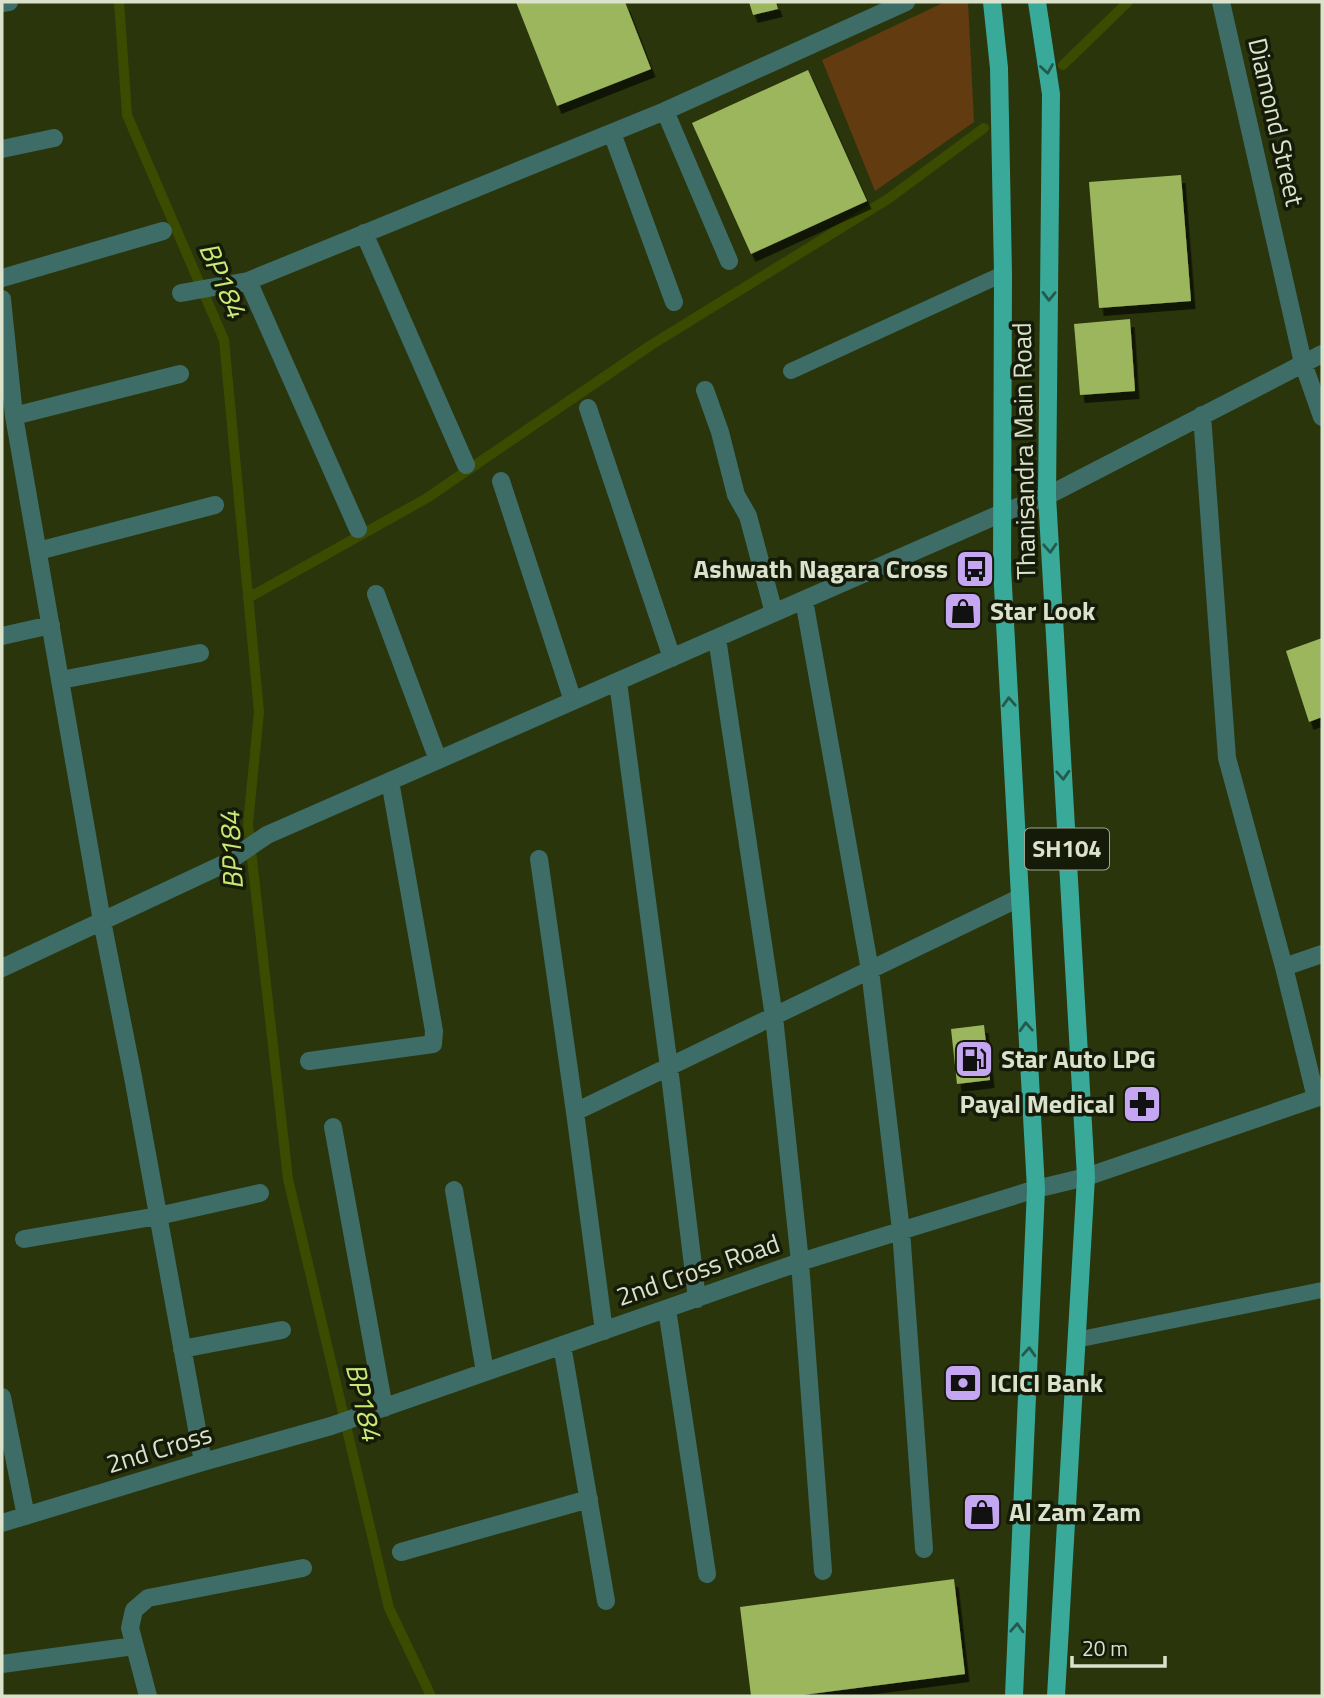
<svg xmlns="http://www.w3.org/2000/svg" width="1324" height="1698" font-family="'Titillium Web',sans-serif">
	<style>
		.green { fill: #633b11 }
		.lines { fill: none; stroke-linecap: round; stroke-linejoin: round }
		.stream { stroke: #3b4c00; stroke-width: 10 }
		.building { fill: #9cb65d; filter: url(#shadow) }
		.service { stroke: #3d6d66; stroke-width: 16 }
		.minor { stroke: #3d6d66; stroke-width: 18 }
		.primary { stroke: #39a99a; stroke-width: 18 }
		.oneway { stroke: #255a4a }
		.labels { text-anchor: middle; stroke-width: 7; stroke-linejoin: round; paint-order: stroke }
		.shield { fill: #151a09; stroke: #9fa691; stroke-width: 2 }
		.shield-label { font-size: 24px; font-weight: bold; fill: #dae2cb }
		.street-label { font-size: 26px; fill: #dae2cb; stroke: #151a09 }
		.poi-label { font-size: 26px; font-weight: bold; fill: #dae2cb; stroke: #151a09; text-anchor: start }
		.water-label { font-size: 28px; font-style: italic; fill: #c8ea74; stroke: #151a09 }
	</style>
	<defs>
		<filter id="shadow"><feDropShadow dx="4.5" dy="8" stdDeviation="0" flood-color="#0009"/></filter>
	</defs>
	<rect width="100%" height="100%" fill="#2a350c"/>
	<path class="green" d="M945,2h23l6,120 -99,69 -53,-131z"/>
	<g class="lines">
		<path class="stream" d="M119,2l8,113 97,225 35,372 -11,112 40,355 101,429 42,88
			M1063,65l65,-63
			M248,598l179,-100 224,-153 237,-146 96,-71"/>
	</g>
	<path class="building" d="M516,2h109l26,67 -94,37z
		M749,2h27l2,7 -25,6z
		M808,70l59,131 -116,53 -59,-131z
		M1181,175l10,126 -92,7 -10,-126z
		M1130,319l5,72 -55,4 -6,-71z
		M1322,638v79l-13,5 -23,-71z
		M984,1025l6,55 -33,4 -6,-55z
		M954,1579l11,95 -170,22h-44l-11,-89z"/>
	<g class="lines">
		<path class="service" d="M791,371l212,-97
			M1076,1340l246,-50"/>
		<path class="minor" d="M1221,2l82,361 19,54
			M2,3l7,-1
			M665,111l64,150
			M612,133l62,169
			M2,149l52,-11
			M364,233l102,232
			M2,278l161,-47
			M248,281l110,248
			M181,293l67,-12 417,-170 241,-109
			M2,299l12,117 88,505 31,156 70,385
			M705,390l15,42 16,63 12,21 26,97
			M588,408l84,250
			M1202,415l25,343 57,209 32,131
			M14,416l166,-42
			M501,481l72,220
			M38,551l177,-46
			M376,594l62,166
			M804,600l66,370 31,260 23,319
			M2,636l49,-11
			M717,638l57,379 26,245 23,309
			M61,680l139,-27
			M618,682l51,385 28,232
			M539,859l36,253 29,219
			M1284,967l38,-13
			M2,968l224,-105 41,-28 735,-322 45,-17 275,-142
			M309,1061l124,-17 1,-13 -44,-250
			M575,1112l444,-214
			M333,1127l51,281
			M454,1190l31,182
			M24,1239l134,-23 102,-23
			M667,1309l40,265
			M562,1345l44,256
			M182,1349l100,-19
			M2,1397l24,119
			M2,1523l201,-61 128,-36 469,-164 236,-73 50,-12 236,-81
			M401,1552l188,-53
			M2,1664l132,-18
			M148,1696l-18,-68 4,-18 14,-12 155,-30"/>
		<path class="primary" d="M992,2l7,66 4,206 -1,294 34,621 -22,507
			M1037,2l14,92 -4,402 39,681 -30,519"/>
	</g>
	<defs><path id="oneway-chevron" d="M-2-3.5L2.5 0L-2 3.5" fill="none" stroke-width="1.6" stroke-linecap="round" stroke-linejoin="round" transform="scale(1.75)"/></defs>
	<g class="oneway">
		<use href="#oneway-chevron" transform="translate(1047 69) rotate(81)"/>
		<use href="#oneway-chevron" transform="translate(1049 296) rotate(91)"/>
		<use href="#oneway-chevron" transform="translate(1050 548) rotate(87)"/>
		<use href="#oneway-chevron" transform="translate(1009 702) rotate(-93)"/>
		<use href="#oneway-chevron" transform="translate(1063 775) rotate(87)"/>
		<use href="#oneway-chevron" transform="translate(1026 1027) rotate(-93)"/>
		<use href="#oneway-chevron" transform="translate(1029 1352) rotate(-87)"/>
		<use href="#oneway-chevron" transform="translate(1017 1628) rotate(-87)"/>
	</g>
	<defs>
		<g id="bus-square" transform="scale(2.0125)"><rect x="-9" y="-9" width="18" height="18" rx="4" fill="#c5a7f1" stroke="#151a09"/><path d="M-5-6H5V4H4V6H2V4H-2V6H-4V4H-5ZM-3.5-4V0h7V-4ZM-3.5 1.2v1.5H-2V1.2ZM2 1.2v1.5H3.5V1.2Z" fill="#111"/></g>
		<g id="shop-square" transform="scale(2.0125)"><rect x="-9" y="-9" width="18" height="18" rx="4" fill="#c5a7f1" stroke="#151a09"/><path d="M-5-2.5h2.3a2.7 3.5 0 0 1 5.4 0H5L5.5 6h-11ZM-1.5-2.5h3a1.5 2.3 0 0 0-3 0Z" fill="#111"/></g>
		<g id="fuel-square" transform="scale(2.0125)"><rect x="-9" y="-9" width="18" height="18" rx="4" fill="#c5a7f1" stroke="#151a09"/><path d="M-5.5-6h7V0h2V4h1.3V-2.5L3-4.5l.8-.8L6-3V5H2.5V1h-1V6h-7ZM-4.2-4.7v3.2H.2V-4.7Z" fill="#111"/></g>
		<g id="pharmacy-square" transform="scale(2.0125)"><rect x="-9" y="-9" width="18" height="18" rx="4" fill="#c5a7f1" stroke="#151a09"/><path d="M-2-6h4v4h4v4h-4v4h-4v-4h-4v-4h4Z" fill="#111"/></g>
		<g id="bank-square" transform="scale(2.0125)"><rect x="-9" y="-9" width="18" height="18" rx="4" fill="#c5a7f1" stroke="#151a09"/><path d="M-6-4H6V4H-6ZM0-2.3a2.3 2.3 0 1 0 0 4.6a2.3 2.3 0 1 0 0-4.6Z" fill="#111"/></g>
	</defs>
	<g fill-rule="evenodd">
		<use href="#bus-square" x="975" y="569"/>
		<use href="#shop-square" x="963" y="611"/>
		<use href="#fuel-square" x="974" y="1059"/>
		<use href="#pharmacy-square" x="1142" y="1104"/>
		<use href="#bank-square" x="963" y="1383"/>
		<use href="#shop-square" x="982" y="1512"/>
	</g>
	<g class="labels">
		<rect class="shield" x="1025" y="828.5" width="84" height="41" rx="5"/>
		<g class="shield-label">
			<text x="1067" y="857">SH104</text>
		</g>
		<g class="street-label">
			<text transform="translate(1276 122) rotate(77)" y="9">Diamond Street</text>
			<text transform="translate(1024 451) rotate(-91)" y="9">Thanisandra Main Road</text>
			<text transform="translate(698 1270) rotate(-19)" y="9">2nd Cross Road</text>
			<text transform="translate(159 1449) rotate(-17)" y="9">2nd Cross</text>
		</g>
		<g class="poi-label">
			<text x="948" y="578" text-anchor="end">Ashwath Nagara Cross</text>
			<text x="990" y="620">Star Look</text>
			<text x="1001" y="1068">Star Auto LPG</text>
			<text x="1115" y="1113" text-anchor="end">Payal Medical</text>
			<text x="990" y="1392">ICICI Bank</text>
			<text x="1009" y="1521">Al Zam Zam</text>
		</g>
		<g class="water-label">
			<text transform="translate(223 280) rotate(67)" y="10">BP184</text>
			<text transform="translate(231 850) rotate(-93)" y="10">BP184</text>
			<text transform="translate(364 1402) rotate(77)" y="10">BP184</text>
		</g>
	</g>
	<rect width="1324" height="1698" fill="none" stroke="#dae2cb" stroke-width="7"/>
	<path d="M1072 1656v10h93v-10" fill="none" stroke="#dae2cb" stroke-width="3.5"/>
	<text x="1082" y="1656" font-size="21" fill="#dae2cb" stroke="#151a09" stroke-width="5" paint-order="stroke">20 m</text>
</svg>
